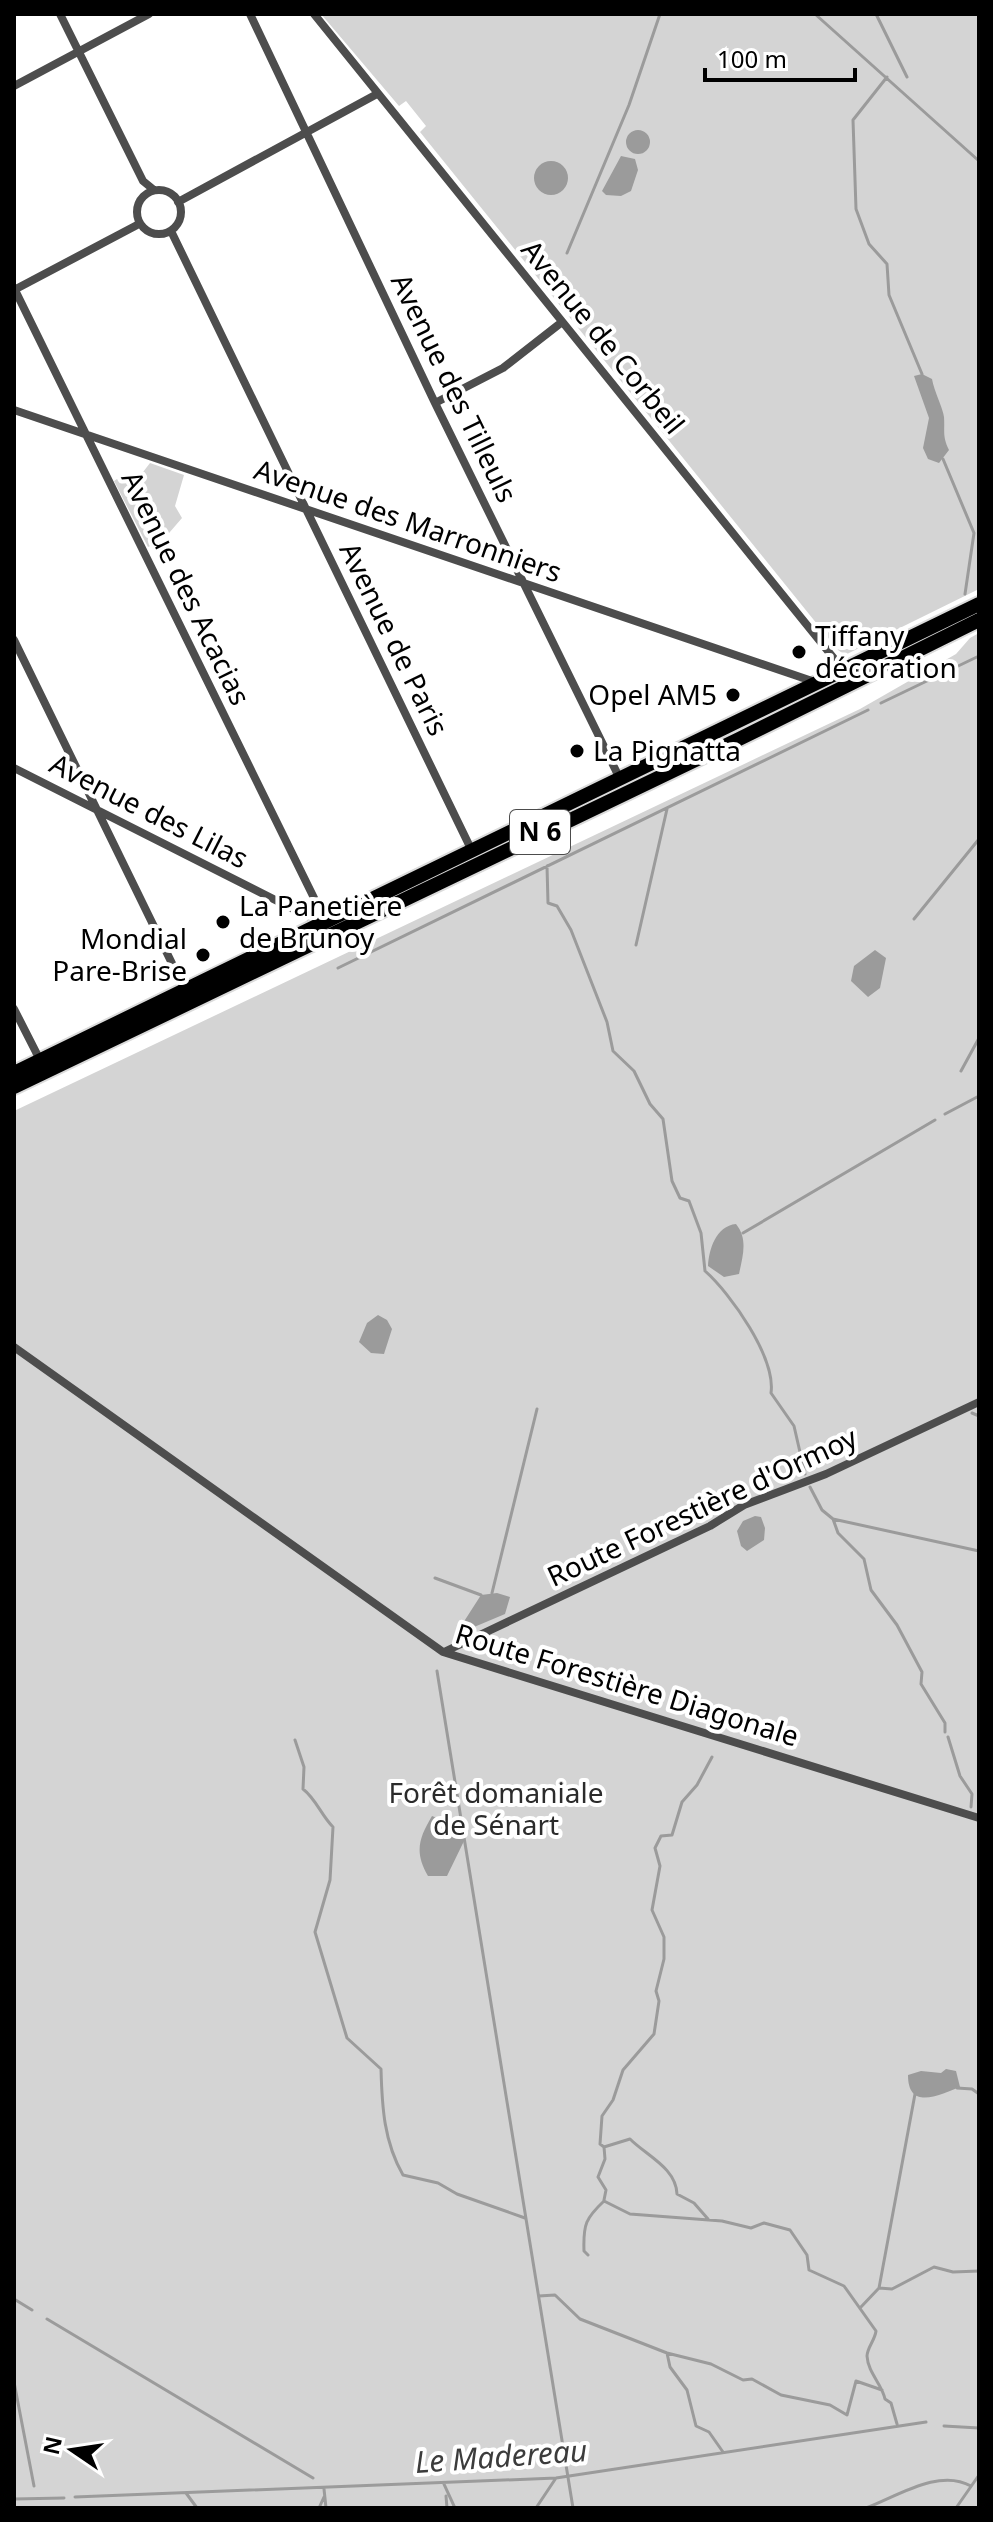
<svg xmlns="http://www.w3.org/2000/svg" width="993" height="2522" font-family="'Noto Sans',sans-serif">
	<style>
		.green { fill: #d4d4d4 }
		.water { fill: #9b9b9b }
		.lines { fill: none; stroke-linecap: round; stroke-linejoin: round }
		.stream { stroke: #9b9b9b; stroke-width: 3 }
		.primary-casing { stroke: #dbdbdb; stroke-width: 18 }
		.minor { stroke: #4d4d4d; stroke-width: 8 }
		.primary { stroke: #000; stroke-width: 14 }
		.poi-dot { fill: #000; stroke: #fff; stroke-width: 3 }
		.labels { text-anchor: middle; stroke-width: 8; stroke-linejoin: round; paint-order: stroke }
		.shield { fill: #fff; stroke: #4c4c4c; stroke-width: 2 }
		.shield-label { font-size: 26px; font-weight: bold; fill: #000 }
		.street-label { font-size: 28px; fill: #000; stroke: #fff }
		.poi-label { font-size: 28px; fill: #000; stroke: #fff; text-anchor: start }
		.park-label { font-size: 28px; fill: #2b2b2b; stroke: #fff }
		.water-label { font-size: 30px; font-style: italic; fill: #3c3c3c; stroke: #fff }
	</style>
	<rect width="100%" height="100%" fill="#fff"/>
	<path class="green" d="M321,14h658v575l-134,66 -7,-5 -418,-518 6,-6 -20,-25 -7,5z
		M150,463l34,12 -9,31 7,12 -19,22 -15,7 -34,-66 6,-4 13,8z
		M979,633v1875h-965v-1397l846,-402 96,-55 14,-16z"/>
	<path class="water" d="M626 142a12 12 0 1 1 24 0a12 12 0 1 1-24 0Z
		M621,156l14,3 3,11 -7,21 -10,5 -15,-1 -4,-4z
		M534 178a17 17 0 1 1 34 0a17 17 0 1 1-34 0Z
		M922,374l10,5c2,12 11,29 12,38 1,14 -2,19 5,33l-10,13 -11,-4 -5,-11 6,-30 -15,-42z
		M875,950l11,8 -6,30 -12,9 -17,-16 3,-15z
		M736,1224c12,15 7,31 3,50l-15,3 -16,-11c1,-17 8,-40 28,-42z
		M378,1315l9,5 5,9 -8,25 -13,-1 -12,-11 8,-19z
		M755,1516l6,1 4,11 -1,12 -17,11 -6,-5 -4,-15 6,-10z
		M497,1593l13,4 -5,17 -38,16 -4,-7 18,-28z
		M432,1816l28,11 4,14 -17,35h-19c-14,-24 -9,-38 4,-60z
		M946,2069l10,2 4,16c-19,7 -52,25 -52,-12l13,-4 20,2z"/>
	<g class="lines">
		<path class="stream" d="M815,14l164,147
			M876,14l31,63
			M887,77l-34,43 3,89 13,35 18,20 2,31 33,79
			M567,253l62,-148 31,-91
			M943,459l31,74 -9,61
			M881,703l98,-47
			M547,866l1,37 9,3 14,24 36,92 6,29 21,20 16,33 13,15 9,62 8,17 9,3 12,32 4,38c26,23 71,87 66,122l23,33 11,48
			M914,919l65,-80
			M636,945l31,-136
			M338,968l530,-258
			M961,1071l18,-33
			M945,1114l34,-18
			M743,1233l192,-113
			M972,1413l7,3
			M810,1487l12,23 11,9 5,14 26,26 7,31 26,35 25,47 -1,12 24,39v9
			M833,1519l146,32
			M435,1578l46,17
			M492,1593l45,-184
			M437,1671l136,837
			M948,1737l12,39 12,18 -1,13
			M295,1740l9,27 -1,22c13,10 18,26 30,38l-3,53 -15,52 32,106 34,31c1,38 3,73 22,106l35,8 19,11 68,24
			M957,2088l15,1 7,5
			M604,2147l26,-8c17,17 46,29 47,55l17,9 14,16
			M604,2200l2,-10 -8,-13 7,-18 -1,-12 -4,-3 2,-28 11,-16 10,-30 31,-36 5,-33 -3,-10 8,-32v-22l-12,-27 8,-44 -5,-18 6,-12 11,-1 10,-33 15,-17 15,-28
			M588,2255l-4,-4c-1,-27 2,-33 20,-50l26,13 92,7 29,7 13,-5 26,7 17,25 2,15 35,16 32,45c-1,9 -9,17 -9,25 1,17 15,28 18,43l6,4 6,21
			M879,2288l13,1 42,-22 19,5 26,-1
			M539,2296l16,-1 25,24 87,34 44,11 32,16 9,-1 29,16 49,10 17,10 9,-34 26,9
			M14,2299l18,11
			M860,2308l19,-20 36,-194h3
			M47,2319l266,159
			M667,2353l3,14 17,23 9,36 13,6 14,20
			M14,2382l20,104
			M944,2426l35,2
			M444,2484l11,24
			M324,2489l2,19
			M186,2493l11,15
			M446,2496l1,12
			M75,2497l481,-19 370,-56
			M14,2499l50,-1
			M319,2508l5,-11
			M536,2508l20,-30
			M866,2508c32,-12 73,-40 105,-22
			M956,2508l23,-33"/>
		<g class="primary-casing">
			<path id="primary" d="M14,1073l965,-469
				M14,1087l723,-347 242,-120"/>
		</g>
		<path class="minor" d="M60,14l83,167 11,9
			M250,14l185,389 185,376
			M314,14l522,647 9,10 17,6
			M14,86l135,-72
			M137 212a22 22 0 1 1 44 0a22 22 0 1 1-44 0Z
			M178,202l199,-108
			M171,231l301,620
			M14,288l302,614v7
			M14,290l125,-66
			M435,403l68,-35 59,-46
			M14,410l801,272
			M14,640l171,350
			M14,768l293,148
			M14,1009l26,51
			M14,1347l429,305 536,166
			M444,1652l266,-126 34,-21 82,-31 153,-72"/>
		<use href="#primary" class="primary"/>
	</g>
	<g class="poi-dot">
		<circle cx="799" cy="652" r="8"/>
		<circle cx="733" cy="695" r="8"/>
		<circle cx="577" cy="751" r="8"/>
		<circle cx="223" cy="922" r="8"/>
		<circle cx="203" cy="955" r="8"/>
	</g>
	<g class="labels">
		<rect class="shield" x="510" y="810" width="60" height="44" rx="6"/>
		<g class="shield-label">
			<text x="540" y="841">N 6</text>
		</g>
		<g class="street-label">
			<text transform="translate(603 337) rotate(51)" y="10">Avenue de Corbeil</text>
			<text transform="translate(454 388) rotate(64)" y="10">Avenue des Tilleuls</text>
			<text transform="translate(408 521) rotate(19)" y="10">Avenue des Marronniers</text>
			<text transform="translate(186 588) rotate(64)" y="10">Avenue des Acacias</text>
			<text transform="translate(394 639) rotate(64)" y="10">Avenue de Paris</text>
			<text transform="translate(149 811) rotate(27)" y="10">Avenue des Lilas</text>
			<text transform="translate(702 1507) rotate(-25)" y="10">Route Forestière d'Ormoy</text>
			<text transform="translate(627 1685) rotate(17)" y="10">Route Forestière Diagonale</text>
		</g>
		<g class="poi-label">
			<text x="815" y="646">Tiffany<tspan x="815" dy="32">décoration</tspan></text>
			<text x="717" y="705" text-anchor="end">Opel AM5</text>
			<text x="593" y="761">La Pignatta</text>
			<text x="239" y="916">La Panetière<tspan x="239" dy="32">de Brunoy</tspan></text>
			<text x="187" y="949" text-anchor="end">Mondial<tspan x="187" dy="32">Pare-Brise</tspan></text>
		</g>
		<g class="park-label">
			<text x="496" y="1803">Forêt domaniale<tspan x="496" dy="32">de Sénart</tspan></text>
		</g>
		<g class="water-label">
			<text transform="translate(501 2457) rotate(-4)" y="10">Le Madereau</text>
		</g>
	</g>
	<rect width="993" height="2522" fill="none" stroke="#000000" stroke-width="32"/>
	<g transform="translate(72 2450) rotate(283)" stroke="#ffffff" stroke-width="6" paint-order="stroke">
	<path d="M0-6L14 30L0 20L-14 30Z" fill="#000000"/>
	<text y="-12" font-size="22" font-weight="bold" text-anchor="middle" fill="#000000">N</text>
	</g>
	<path d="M705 68v12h150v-12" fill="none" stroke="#000000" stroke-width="4"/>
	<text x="717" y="68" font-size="24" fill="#000000" stroke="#ffffff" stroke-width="6" paint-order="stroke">100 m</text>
</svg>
